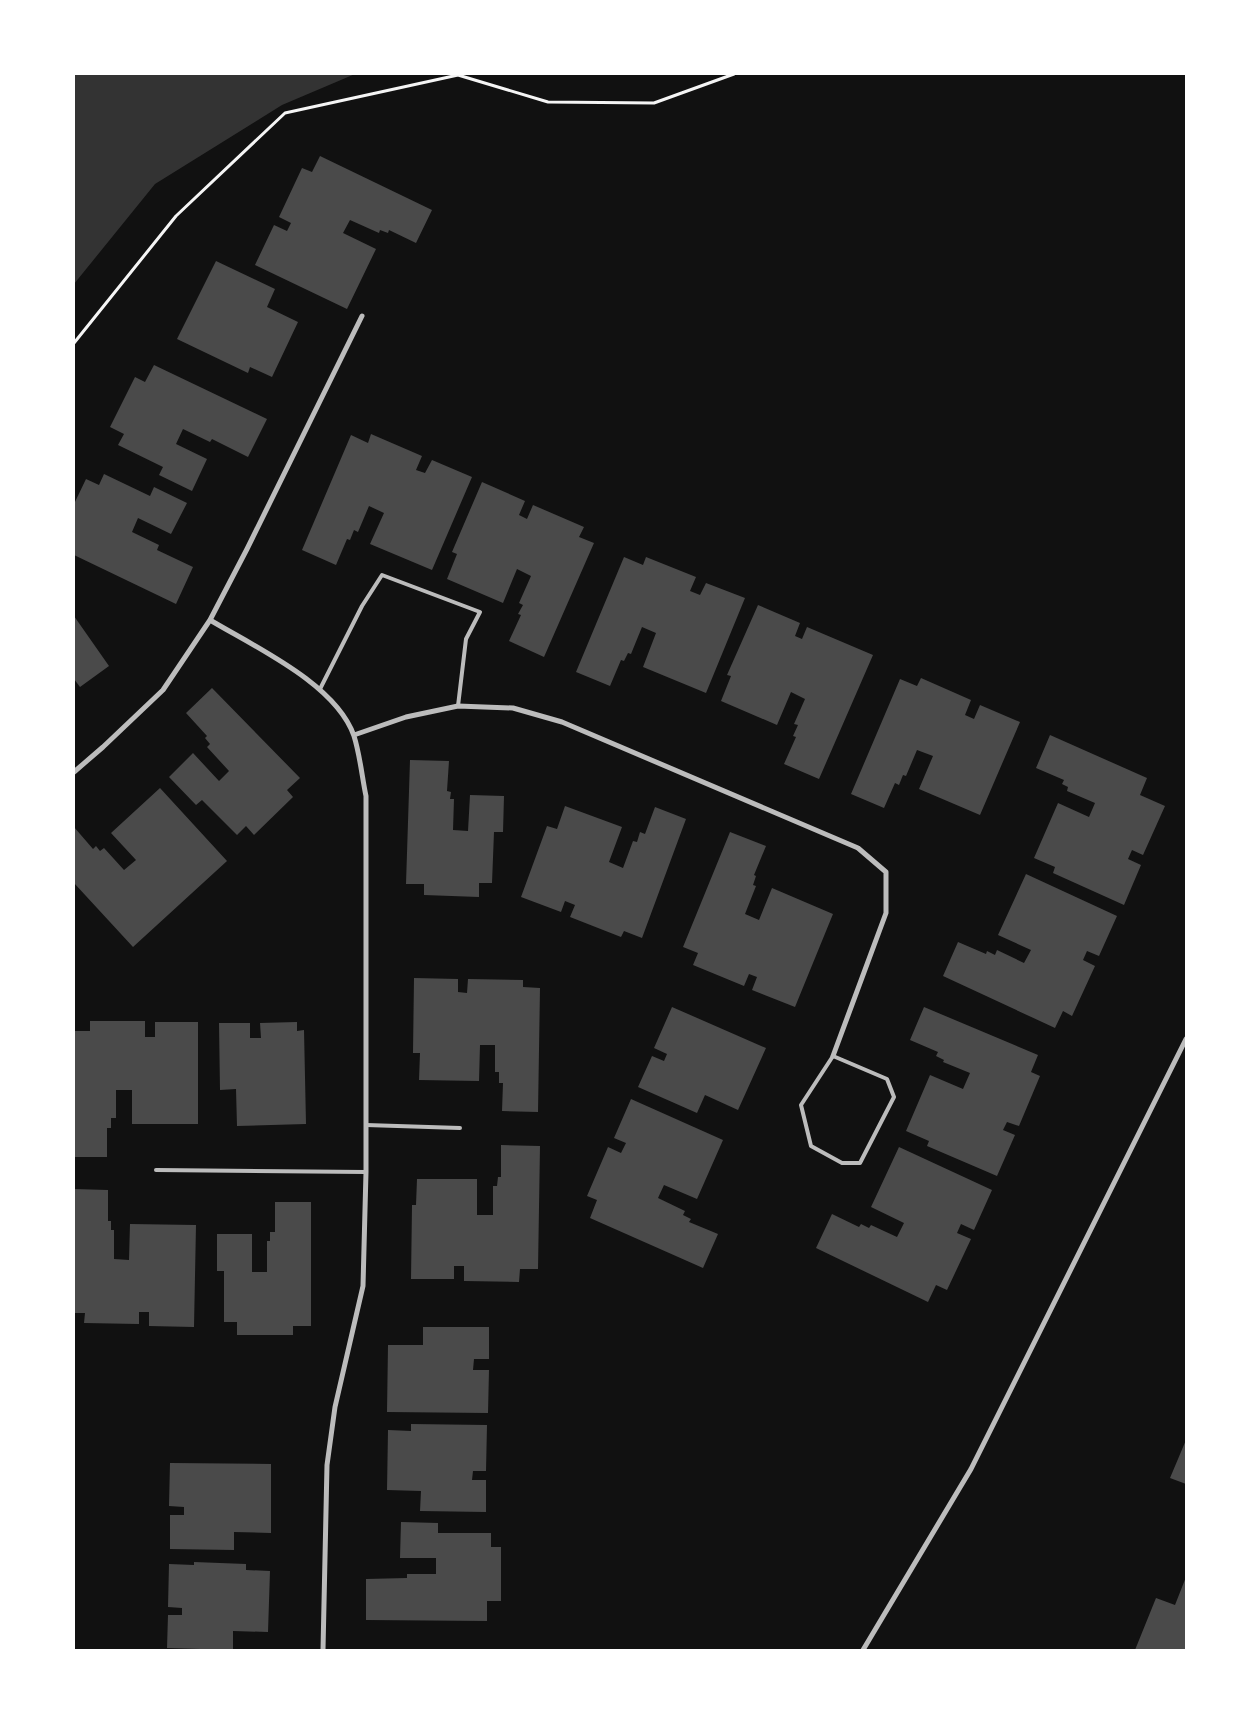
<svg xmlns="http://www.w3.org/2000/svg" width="1260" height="1724" font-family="'PT Sans Narrow',sans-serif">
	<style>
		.water { fill: #333 }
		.building { fill: #4a4a4a }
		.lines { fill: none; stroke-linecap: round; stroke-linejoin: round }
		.path { stroke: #f5f5f5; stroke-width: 3 }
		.service { stroke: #bcbcbc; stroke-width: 4 }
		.minor { stroke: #bcbcbc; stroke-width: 5 }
	</style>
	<rect width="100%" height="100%" fill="#111"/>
	<path class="water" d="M74,74h281l-73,31 -127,79 -81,100z"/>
	<path class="building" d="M320,156l112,54 -16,33 -27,-13 -1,3 -8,-3 -1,3 -29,-13 -7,13 33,16 -29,60 -92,-44 19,-40 13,6 4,-8 -12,-6 23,-49 10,4z
		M216,261l59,28 -8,18 31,15 -26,55 -22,-10 -2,6 -71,-34z
		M154,365l113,54 -19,38 -36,-18 -2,3 -27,-13 -7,15 31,15 -15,32 -33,-16 4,-8 -45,-22 6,-11 -14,-7 25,-50 10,5z
		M371,434l51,22 -6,14 9,3 7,-13 40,17 -40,93 -62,-26 14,-31 -15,-7 -11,26 -4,-2 -4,10 -3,-1 -11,26 -34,-15 49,-115 17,8z
		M104,474l46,22 4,-9 33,16 -16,31 -33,-16 -6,14 27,13 -2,5 36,17 -17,37 -102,-49v-51l12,-25 13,6z
		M482,482l43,19 -6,14 8,4 6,-14 51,22 -5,10 15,6 -50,114 -35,-16 12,-26 -3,-1 5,-9 -4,-2 12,-27 -14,-7 -14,34 -56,-24 10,-25 -5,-2z
		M624,557l19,8 3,-8 50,20 -6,14 10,4 6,-12 39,15 -39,95 -63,-26 13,-34 -14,-6 -11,27 -3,-1 -4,8 -3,-1 -11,26 -34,-14z
		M758,605l42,18 -5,13 7,3 5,-12 66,28 -54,124 -35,-15 12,-27 -3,-1 5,-11 -4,-1 11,-25 -14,-7 -14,33 -56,-24 10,-25 -4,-1z
		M74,616l35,50 -29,21 -6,-8z
		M921,678l50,22 -6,15 9,4 6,-14 40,17 -40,93 -61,-26 14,-33 -16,-6 -11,26 -3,-1 -4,10 -4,-2 -11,25 -33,-14 49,-115 17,7z
		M212,688l88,90 -13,12 6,7 -39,38 -8,-9 -9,9 -35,-35 -6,5 -27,-28 24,-24 26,28 10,-10 -22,-24 3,-3 -5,-6 2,-2 -21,-23z
		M1050,735l97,43 -7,17 25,11 -22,49 -11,-5 -4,9 13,6 -17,40 -71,-32 2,-6 -21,-9 24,-55 31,14 6,-14 -28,-12 1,-4 -6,-3 2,-4 -28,-12z
		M410,760l39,1 -2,30 4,1 -1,7h4l-1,31 15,1 2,-36 34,1 -1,36h-9l-2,51h-13v14l-55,-2v-11h-18z
		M160,788l67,73 -94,86 -59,-64v-56l19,22 3,-3 4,5 4,-3 20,22 12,-10 -25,-27z
		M565,806l57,21 -13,35 14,6 10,-27 4,1 3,-10 5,2 10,-27 31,12 -44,119 -18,-7 -3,6 -51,-20 5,-12 -10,-4 -4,11 -40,-15 26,-71 10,3z
		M730,832l36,14 -12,29 2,1 -3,9 3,1 -11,28 14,6 13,-32 61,26 -38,93 -43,-17 5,-13 -8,-3 -5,12 -51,-21 5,-12 -15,-6z
		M1026,874l91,42 -18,40 -12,-5 -4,9 12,6 -23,50 -9,-5 -8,17 -112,-52 15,-34 28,12 1,-3 8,4 2,-5 27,13 7,-13 -33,-15z
		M414,978l44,1v13l9,1 1,-14 55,1v7l17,1 -2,124 -36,-1 1,-28h-4v-11h-4v-27h-15l-1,36 -60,-1 1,-27h-7z
		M672,1007l94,41 -28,62 -33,-15 -8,18 -59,-26 14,-31 12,5 3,-7 -13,-6z
		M924,1007l114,48 -7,17 9,4 -21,50 -12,-4 -4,8 12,5 -18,41 -70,-30 2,-5 -23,-10 24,-56 33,14 7,-16 -27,-11 1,-2 -8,-4 2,-4 -28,-12z
		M90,1021h55v16h10v-15h43v102h-66v-34h-16v28h-5v10h-4v29h-33v-126h16z
		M297,1022v9l7,-1 2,94 -69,2 -1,-37 -16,1 -1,-67h31v15h11l-1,-15z
		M631,1099l92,41 -26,59 -33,-14 -6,13 27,13 -2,4 8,4 -2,3 29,12 -15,34 -113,-50 7,-18 -10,-4 21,-49 13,6 5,-10 -12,-5z
		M501,1145l39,1 -2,123h-18l-1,13 -55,-1v-15h-10v13h-43l1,-74h4l1,-26h60v36h16v-29h4l1,-9h3z
		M899,1147l93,43 -18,40 -13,-6 -4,9 14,6 -24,51 -11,-5 -8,17 -112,-54 16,-34 27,13 2,-3 8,4 2,-3 26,12 7,-14 -33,-16z
		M74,1189l34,1v31h3v9h3v29l15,1 1,-36 66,1 -2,102 -45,-1v-14h-10v12l-55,-1 1,-10h-11z
		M275,1202h36v124h-18v9h-56v-13h-13v-51h-7v-37h35v38h15v-31h3v-9h5z
		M423,1327h66v32h-15l-1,11h16l-1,43 -101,-1 1,-67h35z
		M411,1424l76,1 -1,46h-13l-1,9h14v32l-66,-1 1,-20 -34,-1 1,-60 23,1z
		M1186,1440v44l-16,-6z
		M170,1463l101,1v69l-37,-1v18l-64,-1v-34h14v-8l-15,-1z
		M401,1522l37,1v10h53v14h10v54h-14v20l-121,-1v-41l41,-1v-4h29v-16h-36z
		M194,1562l52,2v6l24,1 -2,61 -35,-1v19l-66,-2 1,-33h14v-7l-14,-1 1,-43 25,1z
		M1186,1577v73h-51l21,-52 19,7z"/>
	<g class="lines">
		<path class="path" d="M74,343l102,-127 109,-103 173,-38 90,27 106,1 80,-29"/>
		<path class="service" d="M320,689l42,-83 20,-31 98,37 -14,27 -8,67
			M833,1056l54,23 7,18 -34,66h-18l-31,-17 -10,-41z
			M366,1125l94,3
			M156,1170l210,2"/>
		<path class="minor" d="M210,620c45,27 126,64 144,116 6,19 8,41 12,60v376l-3,114 -28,121 -8,58 -4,185
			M354,735l52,-18 52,-11 55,2 49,14 296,126 28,24v41l-53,143
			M74,772l29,-25 60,-57 47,-70 37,-71 115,-233
			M863,1650l108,-181 215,-430"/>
	</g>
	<rect width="1260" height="1724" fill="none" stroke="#ffffff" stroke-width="150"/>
</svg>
